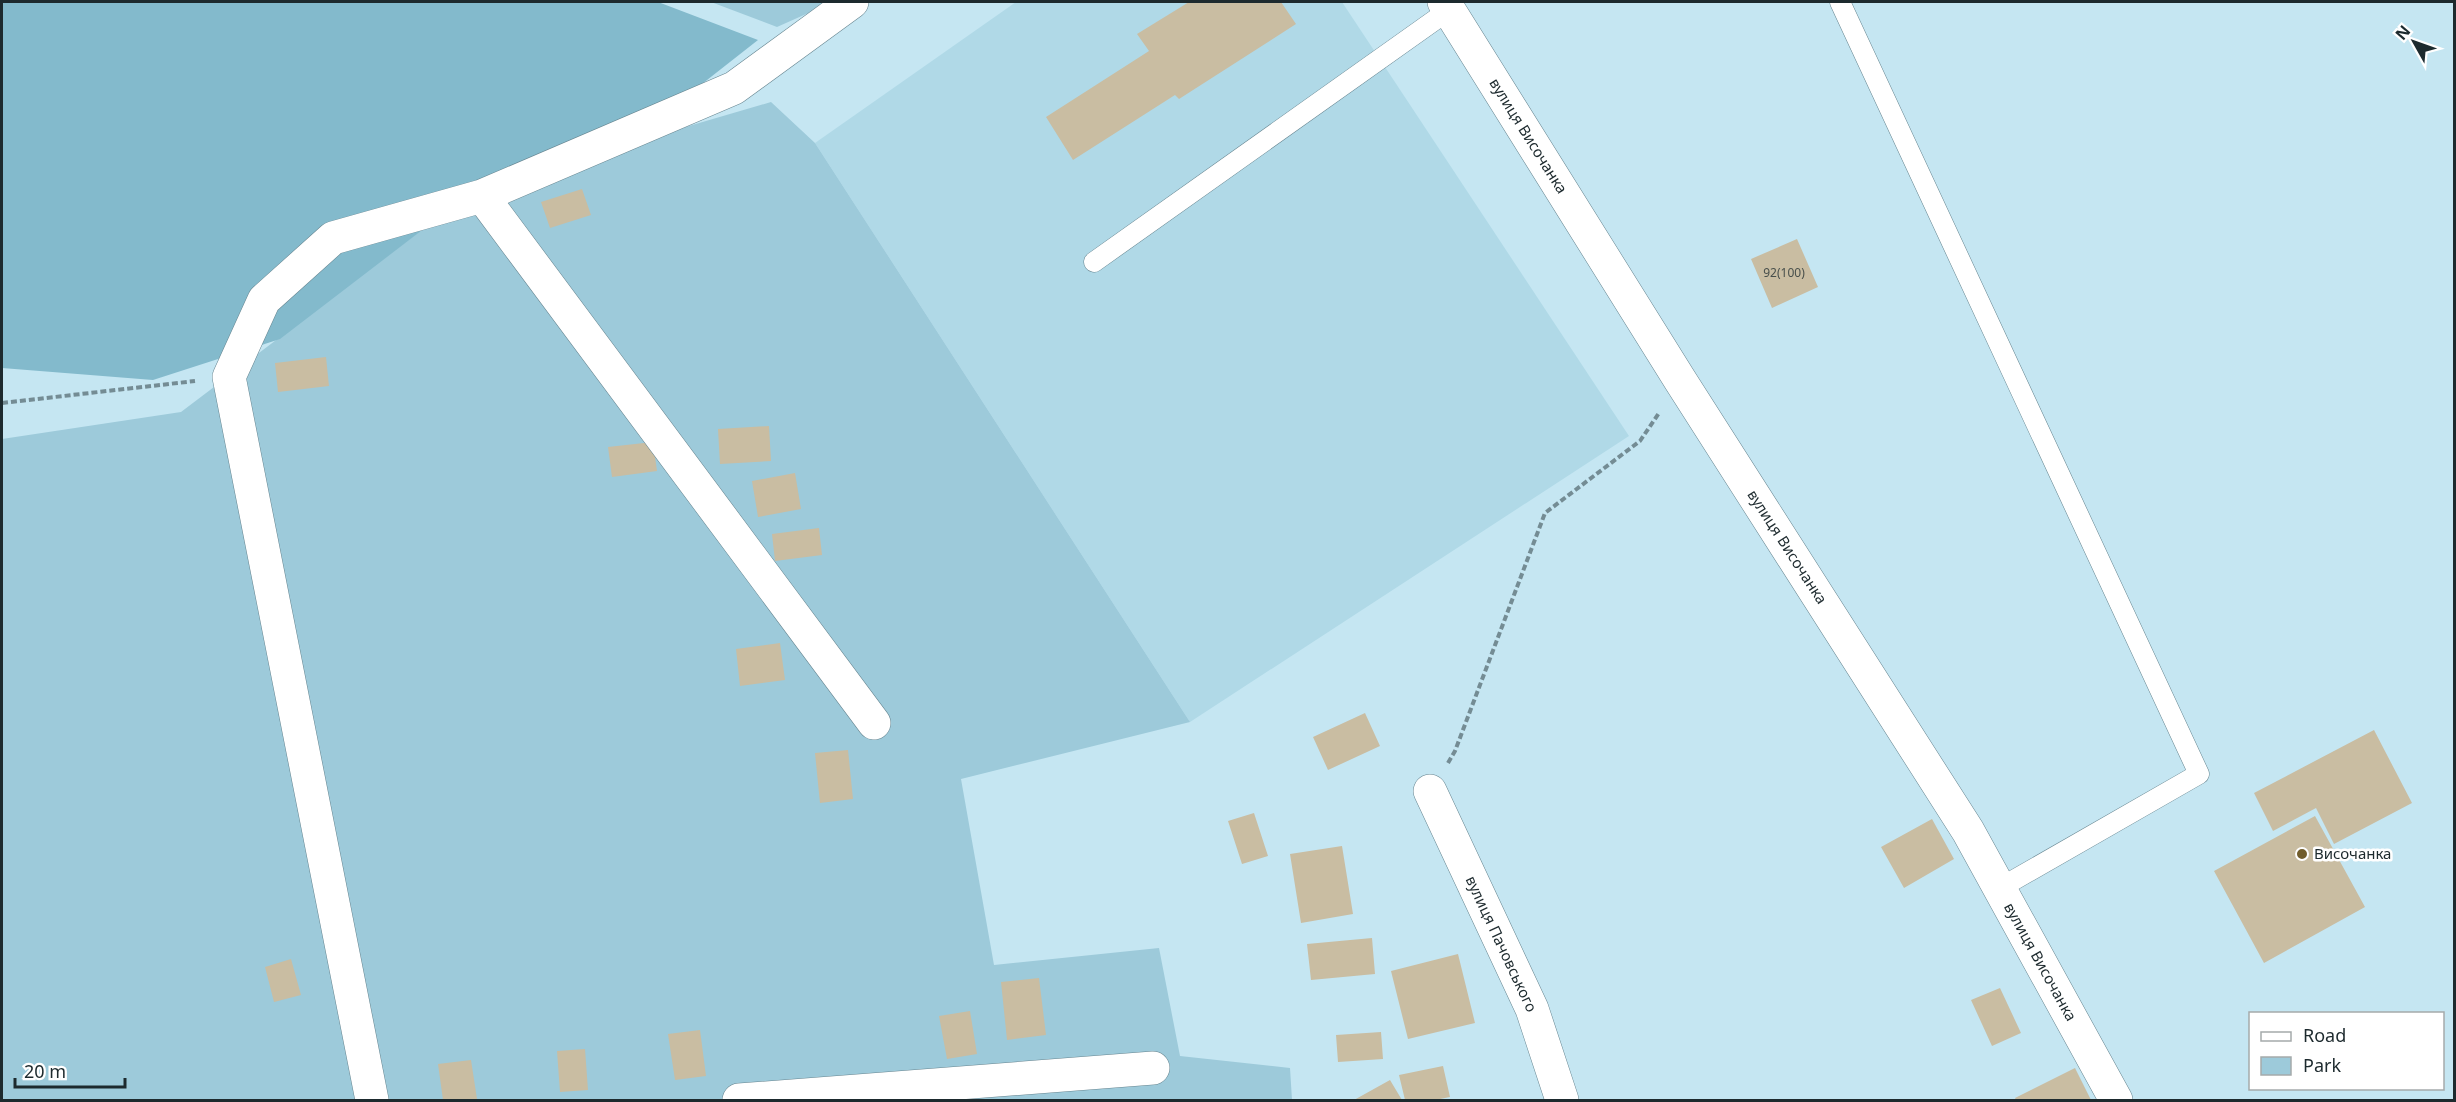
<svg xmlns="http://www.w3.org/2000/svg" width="2456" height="1102" font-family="'Noto Sans',sans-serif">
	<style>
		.built { fill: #b0d9e7 }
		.green { fill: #9dcada }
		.forest { fill: #83bacc }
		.building { fill: #c9bda2 }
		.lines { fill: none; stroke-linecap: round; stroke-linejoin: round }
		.service-casing { stroke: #668590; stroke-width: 21 }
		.minor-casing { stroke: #668590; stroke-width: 34 }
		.tertiary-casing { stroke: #668590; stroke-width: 34 }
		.path { stroke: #748c94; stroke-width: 4; stroke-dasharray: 6 3; stroke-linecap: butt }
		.service { stroke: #fff; stroke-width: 20 }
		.minor { stroke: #fff; stroke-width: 33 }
		.tertiary { stroke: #fff; stroke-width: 33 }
		.poi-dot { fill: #715d2c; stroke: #fff; stroke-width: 2 }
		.labels { text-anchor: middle; stroke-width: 5; stroke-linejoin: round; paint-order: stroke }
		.number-label { font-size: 12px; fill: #484f4b }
		.street-label { font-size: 15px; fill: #1d2a2e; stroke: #fff }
		.poi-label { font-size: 15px; fill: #1d2a2e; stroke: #fff; text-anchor: start }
	</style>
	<rect width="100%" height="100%" fill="#c5e6f2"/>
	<path class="built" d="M1016,2h326l287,434 -439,286 -375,-579z"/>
	<path class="green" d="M711,2h122l-56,25z
		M771,102l44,41 375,579 -229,57 33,186 165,-17 21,108 110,12 2,32h-1290v-661l179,-27 296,-224z"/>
	<path class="forest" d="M2,2h656l100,38 -79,62 -202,86 -197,151 -127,41 -151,-12z"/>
	<path class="building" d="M1189,2h92l15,22 -117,75 -4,-4 -102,65 -27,-43 103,-66 -12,-17z
		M582,189l9,26 -41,13 -9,-26z
		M1797,239l21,48 -46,21 -21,-49z
		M326,357l3,29 -51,6 -3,-29z
		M769,426l2,35 -51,3 -2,-35z
		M653,442l4,29 -45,6 -4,-30z
		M795,473l6,36 -43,8 -6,-36z
		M819,528l3,27 -47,6 -3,-27z
		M780,643l5,37 -45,6 -4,-37z
		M1365,713l15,33 -52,24 -15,-33z
		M2374,730l38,73 -78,41 -18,-36 -43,23 -19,-38z
		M848,750l5,49 -33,4 -5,-50z
		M1254,813l14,43 -26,8 -14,-43z
		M2315,816l50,91 -101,56 -50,-92z
		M1932,819l22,40 -50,29 -23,-41z
		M1342,846l11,68 -52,9 -11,-69z
		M1372,938l3,36 -64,6 -4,-36z
		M1458,954l17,69 -67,16 -17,-68z
		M291,959l10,36 -27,7 -9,-35z
		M1039,978l7,57 -39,5 -6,-58z
		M2000,988l21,45 -29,13 -21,-46z
		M970,1011l7,43 -30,5 -8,-43z
		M700,1030l6,46 -31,4 -7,-46z
		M1381,1032l2,27 -45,3 -2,-27z
		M585,1049l3,41 -28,2 -3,-41z
		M471,1060l6,39 -34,1 -5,-36z
		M1443,1066l7,31 -15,3h-30l-6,-25z
		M2075,1068l16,32h-75l-1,-2z
		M1390,1080l12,20h-48z"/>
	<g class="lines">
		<g class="service-casing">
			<path id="service" d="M1840,2l359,772 -199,114
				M1094,262l355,-252 2,-8"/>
		</g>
		<g class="minor-casing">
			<path id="minor" d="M482,196l392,527
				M1430,791l102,218 30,91
				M372,1100l-143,-723 35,-77 69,-62 149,-42 252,-108 118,-86
				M739,1100l414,-32"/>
		</g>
		<g class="tertiary-casing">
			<path id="tertiary" d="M1444,2l236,378 288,451 148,269"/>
		</g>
		<path class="path" d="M2,403l193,-22
			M1448,763l7,-12 90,-238 95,-72 19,-28"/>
		<use href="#service" class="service"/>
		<use href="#minor" class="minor"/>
		<use href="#tertiary" class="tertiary"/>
	</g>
	<circle class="poi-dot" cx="2302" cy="854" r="6"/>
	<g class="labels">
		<g class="number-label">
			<text x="1784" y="277">92(100)</text>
		</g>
		<g class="street-label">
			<text transform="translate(1528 136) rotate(58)" y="5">вулиця Височанка</text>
			<text transform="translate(1787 547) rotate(57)" y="5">вулиця Височанка</text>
			<text transform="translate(1501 944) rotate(65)" y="5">вулиця Пачовського</text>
			<text transform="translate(2040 962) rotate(61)" y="5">вулиця Височанка</text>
		</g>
		<g class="poi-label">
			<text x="2314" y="859">Височанка</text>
		</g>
	</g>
	<rect width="2456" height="1102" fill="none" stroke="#1d2a2e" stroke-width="6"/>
	<rect x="2249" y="1012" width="195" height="78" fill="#ffffff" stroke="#a5aaab" stroke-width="1.5"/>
	<rect x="2261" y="1032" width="30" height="9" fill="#ffffff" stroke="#a5aaab" stroke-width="1.5"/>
	<text x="2303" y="1042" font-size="18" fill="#1d2a2e">Road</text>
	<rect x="2261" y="1057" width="30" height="18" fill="#9dcada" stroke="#a5aaab" stroke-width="1.5"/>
	<text x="2303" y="1072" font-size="18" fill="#1d2a2e">Park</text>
	<g transform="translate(2414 42) rotate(310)" stroke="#ffffff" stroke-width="4.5" paint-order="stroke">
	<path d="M0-4.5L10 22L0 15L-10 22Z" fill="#1d2a2e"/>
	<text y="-9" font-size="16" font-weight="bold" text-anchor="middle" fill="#1d2a2e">N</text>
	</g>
	<path d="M15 1078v9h110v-9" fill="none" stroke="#1d2a2e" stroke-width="3"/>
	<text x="24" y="1078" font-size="18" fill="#1d2a2e" stroke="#ffffff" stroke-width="4.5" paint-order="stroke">20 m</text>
</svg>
